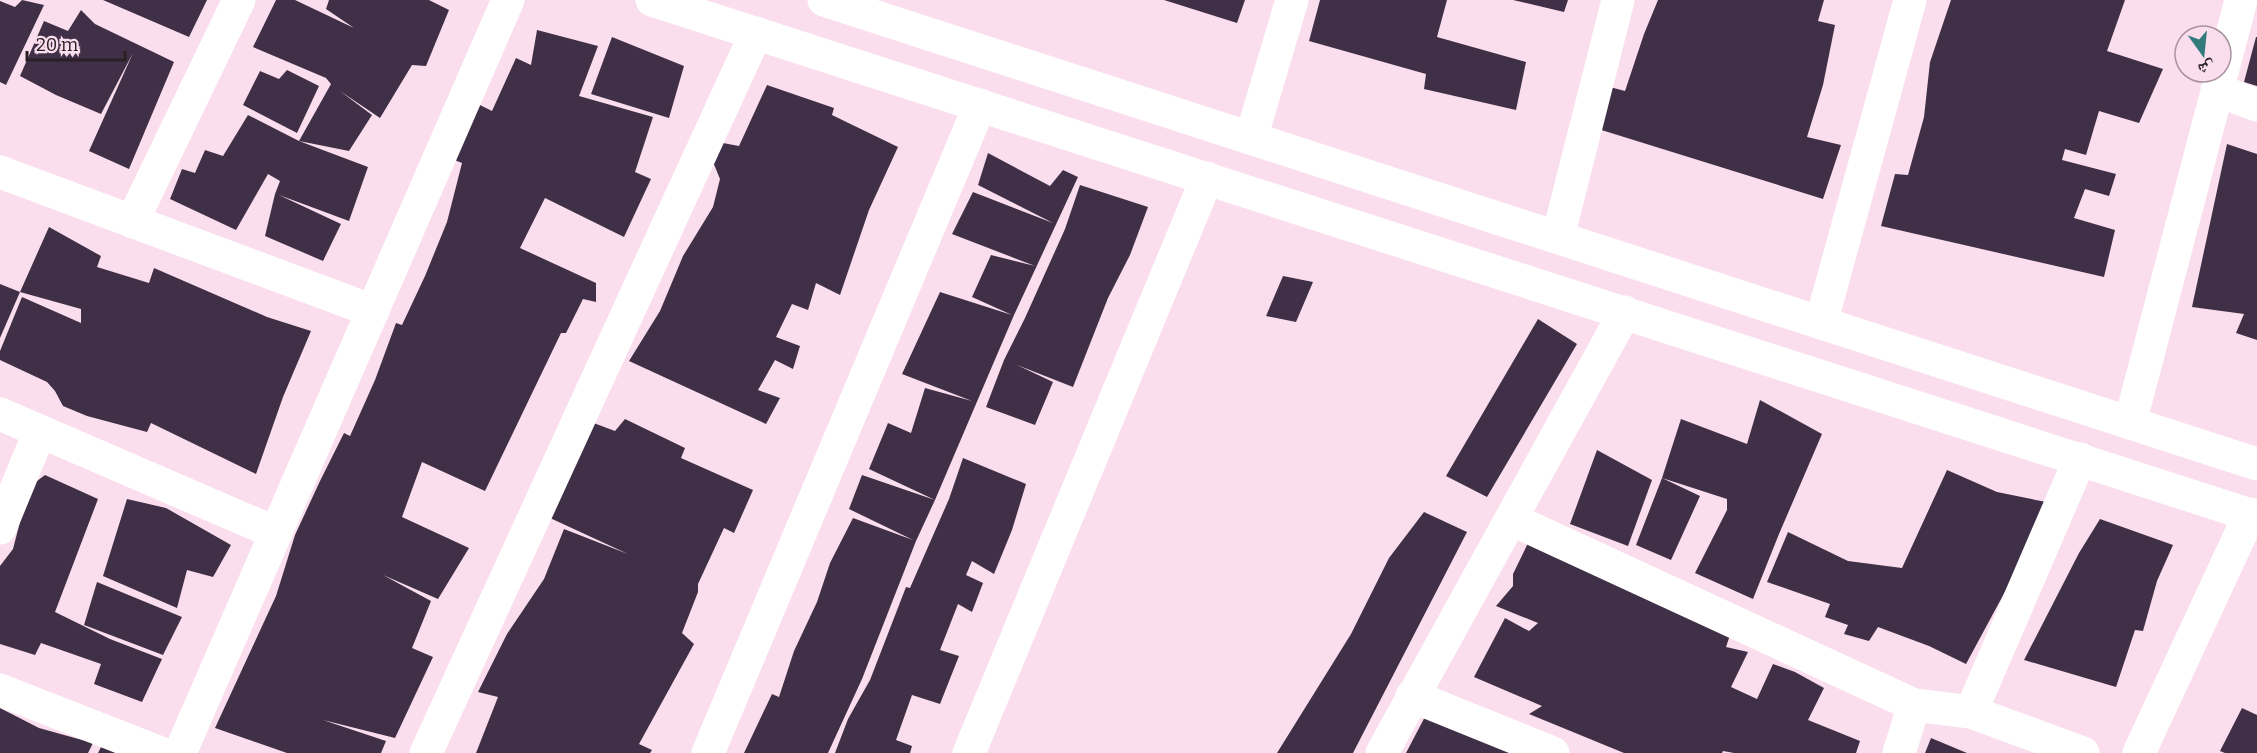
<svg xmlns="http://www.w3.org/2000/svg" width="2257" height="753" font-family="Bitter,'Noto Naskh Arabic',serif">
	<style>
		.building { fill: #403047 }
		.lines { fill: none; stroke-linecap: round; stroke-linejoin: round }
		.minor { stroke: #fff; stroke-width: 33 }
		.major { stroke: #fff; stroke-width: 33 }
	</style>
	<rect width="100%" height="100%" fill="#fbdeed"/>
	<path class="building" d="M22,0l22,5 -38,80 -6,-3v-81l15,6z
		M103,0h104l-18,37z
		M276,0h19l59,28 -28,-19 3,-9h100l20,10 -23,56 -14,-1 -32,53 -40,-27 32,24 -23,36 -50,-10 69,26 -19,54 -70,-26 62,29 -18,37 -58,-25 10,-42 5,-13 -12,-7 -32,56 -66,-31 12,-30 13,4 10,-23 18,6 25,-41 51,26 32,-57 -5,-6 -73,-31z
		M1164,0h81l-8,23z
		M1320,0h127l-10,37 89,25 -10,48 -92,-21 2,-15 -117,-33z
		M1513,0h55l-4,12z
		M1658,0h166l-6,21 17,4 -12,60 -16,52 34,8 -18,54 -228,-71 11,-42 19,5 19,-57z
		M1951,0h174l-18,51 56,18 -24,54 -40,-12 -13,44 -21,-6 -3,11 54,14 -7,22 -24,-7 -11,29 41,12 -11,47 -223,-51 14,-52 13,1 16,-58 6,-55z
		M81,10l14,14 79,38 -45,107 -40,-18 44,-98 -32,61 -45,-19 -36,-19 24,-55 24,10z
		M537,30l61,16 -19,50 74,21 -18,55 16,7 -27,58 -79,-39 -25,50 76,35v19l-13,-3 -17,34h-5l-76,158 -63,-29 -20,55 67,31 -31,51 -55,-24 48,26 -19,47 21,9 -38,81 -72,-18 63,21 -5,12h-94l-72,-25 61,-132 19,-61 25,-54 24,-48 6,3 25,-56 21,-57 6,2 23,-49 22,-54 15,-59 -10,-4 26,-55 14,7 24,-53 15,7z
		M612,37l72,29 -15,52 -78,-24z
		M2256,37h1v49l-13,-4z
		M287,70l32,16 -22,47 -54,-28 17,-34 19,8z
		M767,85l67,23 -2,7 66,32 -29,63 -29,85 -24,-12 -8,27 -16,-6 -16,33 24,9 -7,23 -18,-9 -17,30 22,8 -14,26 -137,-63 31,-50 23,-55 30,-49 7,-28 -9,-22 12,-14 16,3z
		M2227,144l30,10v186l-21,-7 8,-19 -52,-7z
		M988,153l62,33 13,-16 15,7 -64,138 -79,185 -66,-31 19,-46 23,10 14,-45 47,13 -70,-27 38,-82 72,23 -40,-18 19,-42 44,11 -83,-32 21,-42 80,31 -75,-38z
		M1080,185l68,22 -18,48 -22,43 -35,89 -56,-22 36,17 -18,43 -49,-18 18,-47 21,-42 40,-89z
		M49,227l52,29 -4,11 52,16 5,-15 113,49 44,14 -28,66 -27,77 -105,-51 -4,9 -60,-16 -24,-10 -8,-15 -8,-9 -47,-22v-9l22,-54 59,26v-14l-61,-17z
		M1283,276l30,6 -17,40 -30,-6z
		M0,284l20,8 -20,46z
		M1538,319l39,25 -90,153 -41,-21z
		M1760,400l62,34 -43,100 -26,65 -58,-26 32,-63v-11l-65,-21 38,18 -29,64 -35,-15 26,-67 19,-59 66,25z
		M625,419l60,29 -4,10 72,32 -19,43 -10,-5 -26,56v8l-16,41 12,11 -55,100 13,6 -2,3h-174l22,-56 -20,-5 29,-58 37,-55 20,-50 64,25 -78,-36 41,-96 24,9z
		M1597,450l55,30 -24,66 -58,-22z
		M963,458l63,26 -14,46 -18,44 -22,-13 -6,14 17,8 -11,29 -14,-8 -18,46 19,6 -19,48 -28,-9 -16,45 16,6 -2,7h-75l13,-34 22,-39 36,-93 4,1 39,-89z
		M1947,470l50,22 49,10 -39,86 -41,76 -37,-18 -51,-19 -9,14 -25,-7 4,-9 -23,-8 5,-13 -63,-22 21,-50 60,29 54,7z
		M45,475l53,24 -43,113 55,27 52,20 -20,43 -48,-18 7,-20 -60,-21 -6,12 -35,-11v-78l13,-17 16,-62z
		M862,475l73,25 -19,41 -54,138 -34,74h-84l28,-59 7,3 15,-46 23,-49 13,-39 23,-45 60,22 -64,-31z
		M127,499l39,9 65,37 -18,32 -26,-7 -10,38 -74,-32z
		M1424,512l43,20 -114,221h-76l74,-119 38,-76z
		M2100,519l73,26 -16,36 -14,50 -8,-1 -19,57 -92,-27 55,-107z
		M1529,541l203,88 -6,18 22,5 -17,35 26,12 16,-35 22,8 29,16 -16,32 52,21 -4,12h-122l-11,-2 -1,2h-98l-95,-39 13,-8 -68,-29 31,-59 24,13 9,-8 -42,-17 17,-20v-12z
		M97,582l85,35 -19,38 -79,-30z
		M0,708l39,20 54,15 -5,10h-88z
		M2242,708l15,7v38h-32l-5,-2z
		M1428,711l104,42h-126z
		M1931,738l36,15h-42z
		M101,747l15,6h-18z"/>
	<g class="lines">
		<path class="minor" d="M2217,90l40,15
			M1251,138l41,-138
			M0,172l373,139
			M132,222l107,-222
			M1558,237l60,-237
			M1821,323l89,-323
			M0,414l276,119
			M2130,423l111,-423
			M1511,519l403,186 57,7 112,41
			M0,528l40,-97
			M0,690l161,63
			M1412,696l141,57
			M1971,712l109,-253
			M180,753l328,-753
			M426,753l330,-720
			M708,753l272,-648
			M969,753l238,-575
			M1382,753l243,-441
			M1899,753l15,-48
			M2139,753l111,-239"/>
		<path class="major" d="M652,0l1605,517
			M824,0l1433,464"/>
	</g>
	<g transform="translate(2203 54) rotate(165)"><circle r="28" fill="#fbdeed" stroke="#a8929d" stroke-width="1.5"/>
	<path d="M0-4.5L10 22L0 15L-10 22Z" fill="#317b7c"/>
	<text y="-9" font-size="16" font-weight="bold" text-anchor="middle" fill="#2b2026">ش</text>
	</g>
	<path d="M27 51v9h98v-9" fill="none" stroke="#2b2026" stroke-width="3"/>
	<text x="36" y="51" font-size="18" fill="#2b2026" stroke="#fbdeed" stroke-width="4.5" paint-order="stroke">20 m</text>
</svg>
